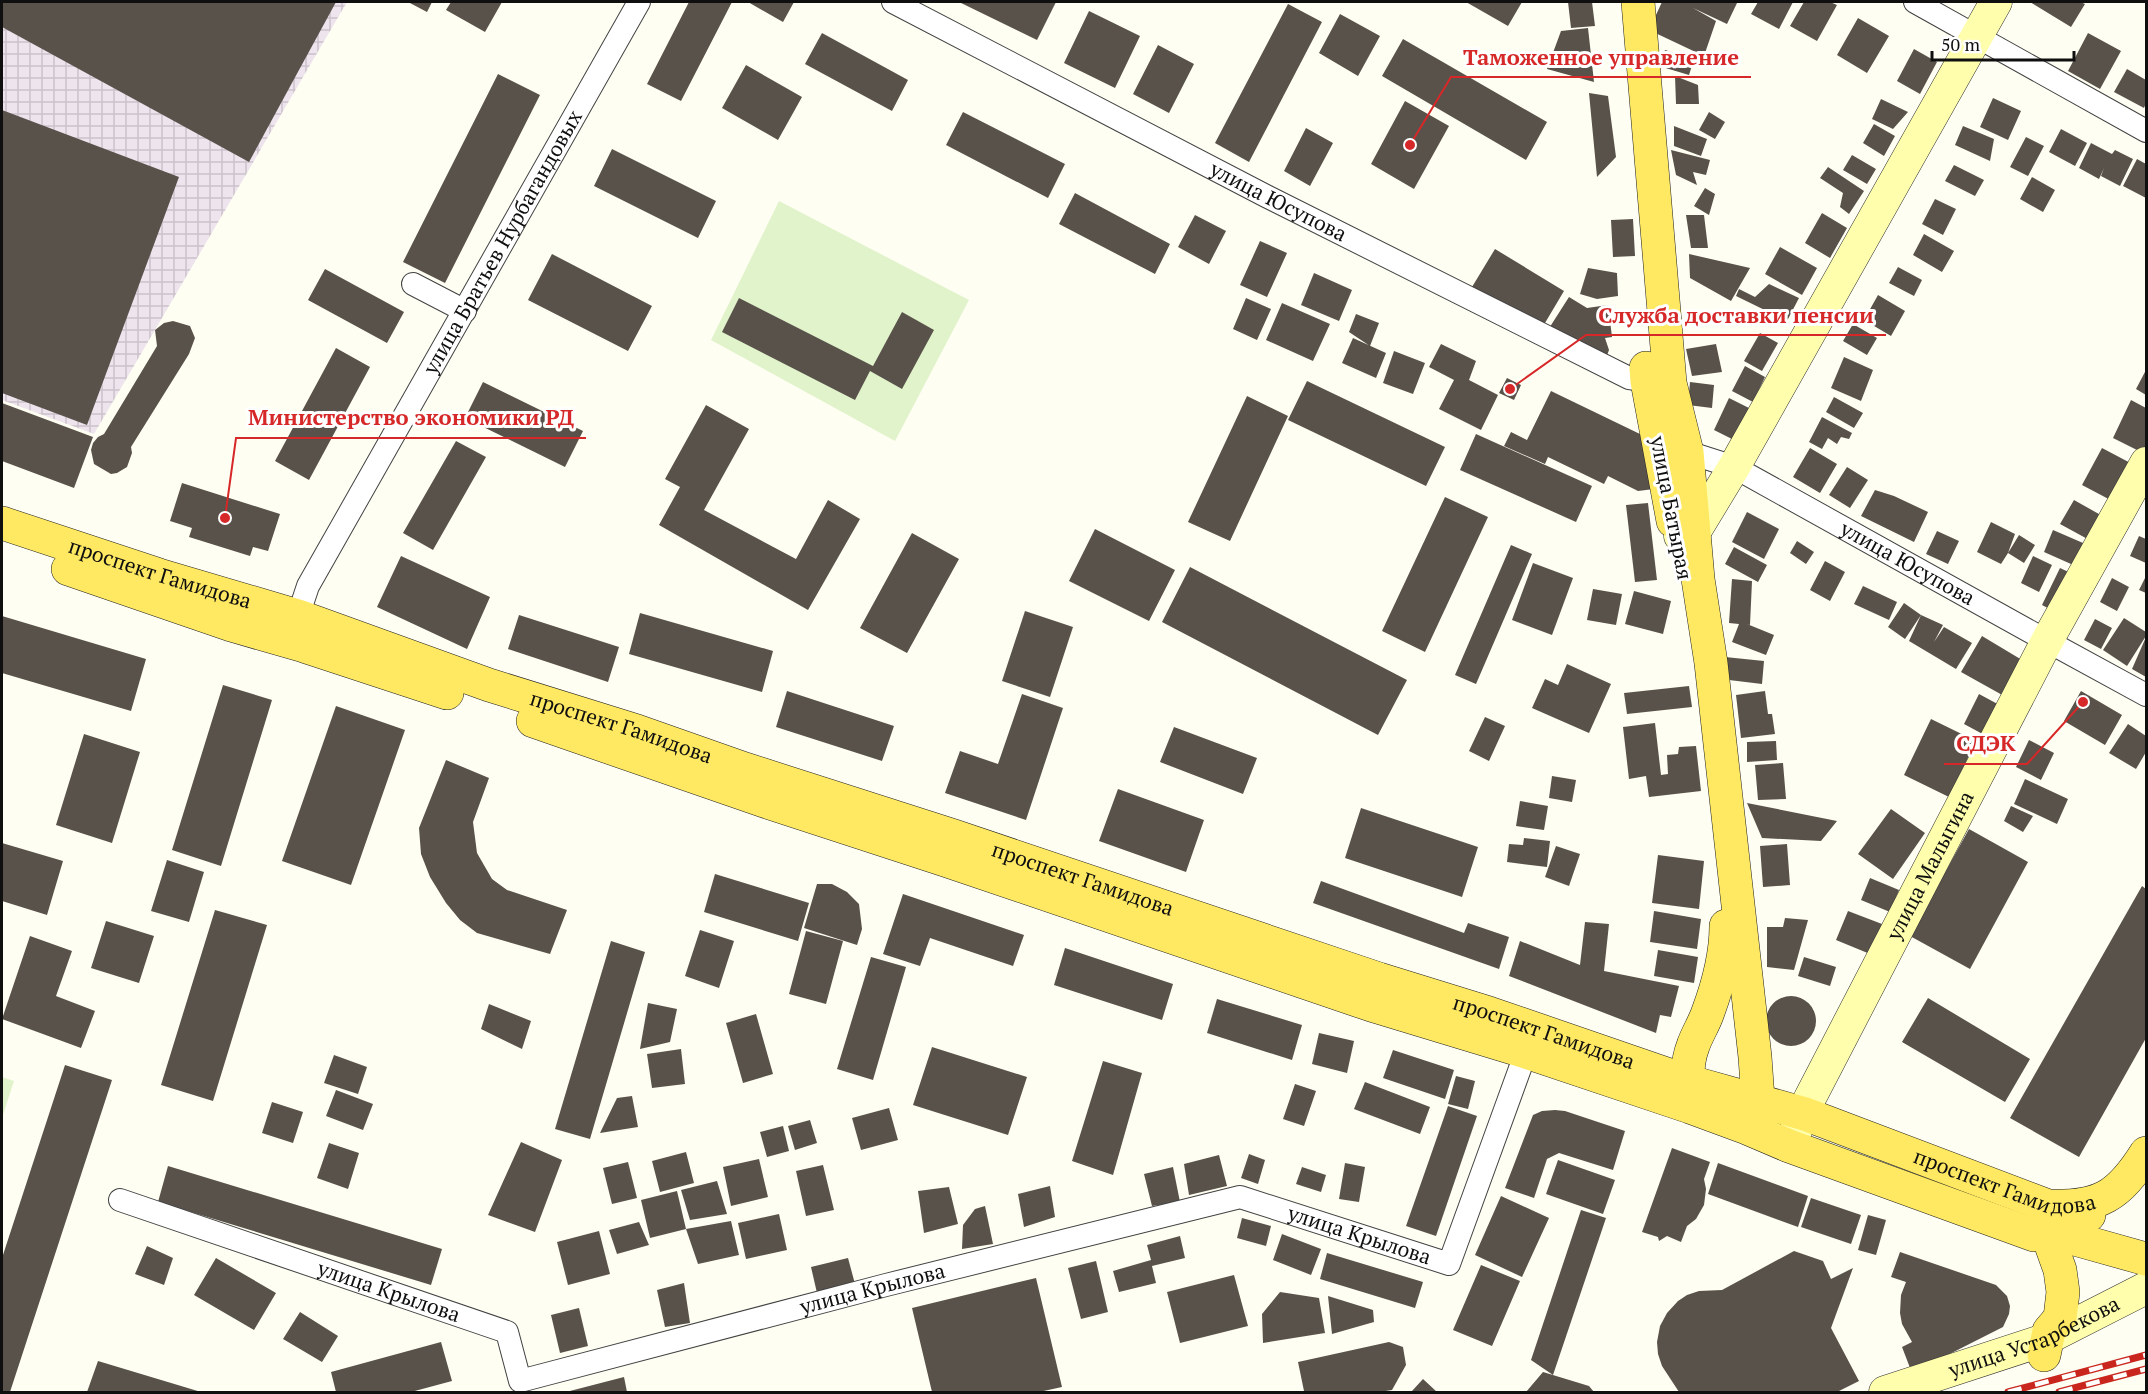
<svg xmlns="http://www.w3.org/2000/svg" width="2148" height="1394" font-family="'PT Serif',serif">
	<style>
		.industrial { fill: url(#industrial-grid) }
		.pitch { fill: #e1f3cb }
		.building { fill: #59524b }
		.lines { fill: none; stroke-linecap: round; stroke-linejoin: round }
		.street-casing { stroke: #424242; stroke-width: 24 }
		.secondary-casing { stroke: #313131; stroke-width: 33 }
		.primary-casing { stroke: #202020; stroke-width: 34 }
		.street { stroke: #fff; stroke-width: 22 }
		.secondary { stroke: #fffead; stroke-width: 32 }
		.primary { stroke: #ffe962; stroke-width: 33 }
		.rail-casing { stroke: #c9271e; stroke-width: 7 }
		.rail { stroke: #fff; stroke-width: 4.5; stroke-dasharray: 14; stroke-linecap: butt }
		.labels { text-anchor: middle; stroke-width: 6; stroke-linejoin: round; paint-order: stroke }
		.street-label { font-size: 21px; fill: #0f0f0f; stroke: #fff }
		.leader { fill: none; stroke: #d62828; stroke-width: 2 }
		.callout-dot { fill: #d62828; stroke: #fff; stroke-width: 2 }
		.callout-label { font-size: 22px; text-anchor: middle; font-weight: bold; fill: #d62828; stroke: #fff; stroke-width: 6; stroke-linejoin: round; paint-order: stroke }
	</style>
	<defs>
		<pattern id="industrial-grid" width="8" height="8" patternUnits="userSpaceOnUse" patternTransform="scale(1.5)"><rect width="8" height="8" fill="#eee4ee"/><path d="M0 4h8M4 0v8" fill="none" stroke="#cbc2cb"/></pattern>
	</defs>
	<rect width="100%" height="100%" fill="#fffef2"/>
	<path class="industrial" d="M2,2h345l-253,432 -92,-34z"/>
	<path class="pitch" d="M779,201l190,99 -74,141 -184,-101z
		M2,1077l12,4 -12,37z"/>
	<path class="building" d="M2,2h334l-87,160 -247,-135z
		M408,2h24l-5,10z
		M451,2h51l-17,30 -39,-22z
		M689,2h43l-51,99 -34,-17z
		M748,2h46l-11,20z
		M959,2h97l-19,38z
		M1466,2h56l-14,24z
		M1568,2h24l3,24 -24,2z
		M1662,2l22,1 1,-1 52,1 -10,21 -34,-16 23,13 -12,35 -55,-26z
		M1758,2h35l-14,27 -28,-15z
		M1804,2h26l7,3 -20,36 -27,-15z
		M2030,2h50l5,2 -14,23z
		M1288,4l34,18 -73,140 -34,-19z
		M1089,11l51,25 -25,52 -51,-25z
		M1340,14l40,22 -22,40 -39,-23z
		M1858,18l31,18 -22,37 -30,-18z
		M1588,28l6,54 -47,-13 14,-38z
		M822,33l86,47 -16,31 -87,-47z
		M2088,33l33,18 -21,38 -32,-18z
		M1403,39l144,83 -21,38 -144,-84z
		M1158,45l36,19 -25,49 -36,-19z
		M1914,49l23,13 -17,32 -23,-13z
		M1665,50l29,9 -5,16 -30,-9z
		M746,65l56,32 -24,43 -56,-32z
		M2127,69l19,11v23l-2,5 -30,-16z
		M498,74l42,21 -95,188 -42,-21z
		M1675,76l23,9 1,19h-23z
		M1589,93l19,3 8,61 -19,20z
		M1993,98l28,13 -13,29 -28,-13z
		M1881,99l27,13 -15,17 -21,-10z
		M1405,101l44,25 -35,63 -43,-25z
		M2,110l177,67 -92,248 -85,-32z
		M963,112l102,52 -17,34 -102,-53z
		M1709,112l16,10 -10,17 -16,-9z
		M1874,124l21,12 -11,20 -21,-13z
		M1674,126l33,13 -6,17 -27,-10z
		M1963,126l31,13 -4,22 -35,-16z
		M1306,128l27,15 -23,43 -26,-15z
		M2061,129l26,14 -12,23 -26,-14z
		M2026,137l18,9 -16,30 -18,-9z
		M2091,143l21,11 3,-4 18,9 -13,27 -19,-10 3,-8 -5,11 -20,-11z
		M612,149l104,52 -18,37 -104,-52z
		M1671,150l39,10 -4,15 -13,-3 4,13 -21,-10z
		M1852,155l24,14 -9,15 -24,-14z
		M2137,159l9,5v34l-23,-12z
		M1954,165l30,15 -9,16 -30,-15z
		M1828,167l36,24 -15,23 -9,-7 3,-14 -23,-15z
		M2032,177l23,13 -12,22 -23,-13z
		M1705,188l10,6 -6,21 -15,-9z
		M1075,193l95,51 -15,30 -96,-50z
		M1935,199l21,10 -13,26 -21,-11z
		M1822,213l25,15 -17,30 -25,-15z
		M1195,215l31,16 -17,33 -31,-17z
		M1686,215h18l4,33h-17z
		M1633,219l2,37 -22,1 -2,-37z
		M1924,234l30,17 -12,21 -29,-17z
		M1260,241l27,12 -20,44 -27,-12z
		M1780,247l37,21 -15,27 -37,-21z
		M1495,249l69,42 -22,37 -70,-41z
		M552,254l100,52 -24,45 -100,-51z
		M1689,254l61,14 -19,33 -41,-23z
		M1898,267l24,13 -8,16 -25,-13z
		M1588,268l29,5 1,23 -21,3 -17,-5z
		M325,269l79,43 -17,31 -79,-43z
		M1314,273l38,17 -13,31 -38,-16z
		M1769,284l30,14 -12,23 -51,-25 3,-7 16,8z
		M1878,295l27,16 -14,25 -27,-16z
		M1569,297l18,11 21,-3 4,32 -7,1 4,12 -3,8 -60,-25z
		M739,298l134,68 29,-54 32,18 -32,59 -32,-18 -15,29 -133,-68z
		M1246,298l25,11 -14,31 -24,-11z
		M1282,303l48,21 -17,37 -47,-21z
		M1356,314l23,9 -9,23 -21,-14z
		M173,321l17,5 5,12 -6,16 -58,93 1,6 -5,14 -10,6 -6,1 -17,-10 -3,-14 2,-7 5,-6 6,-3 53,-88 -2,-16 9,-7z
		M1853,324l24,14 -10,17 -24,-14z
		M1760,333l18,10 -16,28 -18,-10z
		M1353,338l33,15 -10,25 -34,-15z
		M1441,344l35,17 -7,19 29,15 -17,35 -42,-21 15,-29 -25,-13z
		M1716,344l6,28 -30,4 -6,-27z
		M336,348l34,19 -61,113 -34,-19z
		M1394,351l31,12 -12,31 -30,-11z
		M1844,357l29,13 -12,31 -30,-13z
		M1745,366l20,11 -12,25 -21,-11z
		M2146,370v25l-10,-6z
		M1507,378l14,7 -7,15 -15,-7z
		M1307,381l138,66 -19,39 -138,-66z
		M483,382l100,49 -18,36 -100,-49z
		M1690,382l24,3 -2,23 -24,-3z
		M1551,391l91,44 12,54 -16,2 -30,-15 -4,8 -56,-27 -3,7 -41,-18 7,-14 16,8z
		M1247,396l41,20 -58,125 -42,-19z
		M1834,397l29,16 -9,15 -28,-16z
		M1729,398l20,10 -15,32 -20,-10z
		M2131,400l15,8 -1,46 -32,-16z
		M2,403l91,34 -19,51 -72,-27z
		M706,405l43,24 -45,81 92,49 32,-59 32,19 -52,91 -149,-85 21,-38 -15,-8z
		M1822,417l30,16 -3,6 -8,-2 -4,7 -9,-6 -6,11 -13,-7z
		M1476,434l116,52 -16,36 -116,-52z
		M456,441l30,16 -53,93 -30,-17z
		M1810,448l27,16 -17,29 -27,-16z
		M2102,448l36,19 -20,37 -36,-19z
		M1847,467l21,13 -18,28 -21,-13z
		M182,483l98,31 -12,37 -15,-4 -3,9 -61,-19 3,-9 -22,-7z
		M1875,490l19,6 34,16 -14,30 -53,-26z
		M1445,497l43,20 -63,135 -43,-21z
		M2074,500l32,18 -13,24 -33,-18z
		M1648,503l9,77 -22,2 -9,-77z
		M1747,512l32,17 -15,30 -32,-17z
		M1991,522l24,12 -7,19 -7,11 -24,-12z
		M1095,529l80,41 -26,51 -80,-40z
		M2053,530l37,16 -10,22 -36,-16z
		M1937,531l22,10 -11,23 -22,-10z
		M912,533l47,26 -52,94 -47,-25z
		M2019,535l16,10 -11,18 -16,-10z
		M2139,536l7,3v24l-16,-7z
		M1797,541l17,11 -8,12 -16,-11z
		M1511,545l21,9 -56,130 -21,-9z
		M1734,547l33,18 -9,17 -33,-18z
		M401,556l89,41 -23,52 -90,-42z
		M2033,556l19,9 -13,27 -18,-9z
		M1825,561l20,11 -15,29 -20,-11z
		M1533,563l40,15 -21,57 -40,-15z
		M1190,567l217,113 -29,55 -216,-113z
		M2060,568l17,8 -18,38 -17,-9z
		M2146,576v17l-7,-3z
		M2112,578l17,9 -12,24 -17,-9z
		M1732,579l20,2 -2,44 -3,-1 27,11 -8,20 -34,-13 7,-18 -10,-1z
		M1863,586l34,16 -8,18 -35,-16z
		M1593,589l29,5 -6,31 -29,-5z
		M1634,591l37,10 -8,33 -38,-10z
		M1904,603l17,12 22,10 -9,17 10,-15 28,16 -16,26 -47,-28 12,-26 -16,24 -17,-12z
		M1025,611l48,16 -23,70 -48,-16z
		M640,613l133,38 -11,41 -133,-38z
		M519,615l100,32 -11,35 -100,-33z
		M2,616l144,43 -15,52 -129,-38z
		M2124,618l22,14v4l-19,30 -24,-16z
		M2095,619l17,9 -11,21 -17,-9z
		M1982,636l40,24 -18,36 -43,-24z
		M2146,637v40l-14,-8z
		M1725,657l39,4 -2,23 -33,-4z
		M1567,664l44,20 -22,49 -57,-25 13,-29 13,6z
		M223,685l49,15 -51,166 -49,-16z
		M1689,686l3,21 -65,7 -3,-21z
		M787,691l107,35 -12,35 -106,-34z
		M1765,691l3,23h4l3,20 -34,4 -5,-43z
		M2081,691l41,24 -17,30 -41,-24z
		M1022,694l41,14 -37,112 -81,-27 15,-42 38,13z
		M1979,694l26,14 -15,30 -26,-14z
		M336,706l69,24 -54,155 -69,-24z
		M1485,717l20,9 -16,35 -20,-10z
		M1931,719l45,22 -27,56 -45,-22z
		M1655,723l6,52 7,-1 -1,-19 11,-1 1,-7 17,-1 5,45 -52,6 -3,-21 -17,3 -6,-52z
		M2128,724l18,12v16l-10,17 -27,-16z
		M1174,727l83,31 -14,36 -83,-32z
		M84,734l56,18 -28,91 -56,-18z
		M2029,740l25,13 -13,27 -25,-13z
		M1776,741l1,19 -30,2v-20z
		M446,760l43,18 -16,44 4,31 15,26 15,11 60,20 -17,44 -73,-21 -17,-13 -14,-17 -16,-26 -9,-23 -2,-26z
		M1783,763l3,36 -28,1 -3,-35z
		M1552,776l24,4 -4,22 -23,-4z
		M2025,779l43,20 -11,25 -43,-20z
		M1118,789l86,31 -18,52 -87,-31z
		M1520,801l28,5 -4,24 -28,-4z
		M1747,803l90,18 -16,20 -59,-3z
		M2011,806l22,10 -10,16 -19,-11z
		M1361,808l117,39 -16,50 -117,-39z
		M1891,809l34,24 -32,46 -35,-25z
		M1969,829l59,33 -58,107 -60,-33z
		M1524,838l26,3 -3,26 -40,-5 2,-18 14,1z
		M2,843l61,18 -16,54 -45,-14z
		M1787,844l3,41 -27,2 -3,-41z
		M1556,846l24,8 -11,32 -24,-9z
		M1658,855l46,6 -5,48 -47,-6z
		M167,860l37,12 -15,50 -38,-11z
		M715,874l94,29 -11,38 -94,-29z
		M1870,878l29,12 -9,22 -29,-12z
		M1321,881l143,52 4,-10 41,14 -10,32 -186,-66z
		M817,884h15l15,8 12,12 3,25 -5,16 -53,-17z
		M2142,886l4,3v149l-67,119 -69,-39z
		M903,894l121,41 -11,31 -83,-28 -10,28 -37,-12z
		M215,910l52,15 -54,176 -52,-16z
		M1654,911l47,8 -4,30 -47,-7z
		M1848,911l34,13 -12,30 -34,-14z
		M1785,918l23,2 -14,50 -27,-3v-40h16z
		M106,921l48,15 -15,47 -48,-15z
		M1585,922l24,2 -5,47 75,15 -8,31 -11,-2 -4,18 -147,-57 11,-35 60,24z
		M700,930l34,11 -15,47 -34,-12z
		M806,931l37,10 -17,63 -37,-10z
		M30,936l42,15 -16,45 39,15 -14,37 -79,-29z
		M611,941l34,11 -55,187 -35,-10z
		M1065,948l108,36 -11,36 -108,-35z
		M1658,950l40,7 -4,26 -40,-7z
		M871,957l35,10 -33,113 -36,-11z
		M1804,957l32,10 -6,19 -32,-10z
		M1766 1021a25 25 0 1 1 50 0a25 25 0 1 1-50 0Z
		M1928,998l102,61 -25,43 -103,-60z
		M1217,999l85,26 -10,35 -85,-27z
		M648,1003l29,6 -7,33 -30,7z
		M489,1004l42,17 -9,28 -41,-20z
		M756,1014l17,60 -30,9 -17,-60z
		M1319,1033l35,8 -7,32 -35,-9z
		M932,1047l95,30 -19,58 -95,-30z
		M681,1049l4,35 -33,4 -5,-34z
		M1393,1050l61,20 -9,29 -62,-21z
		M334,1055l33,12 -9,27 -34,-11z
		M1103,1061l39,12 -29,102 -41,-14z
		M65,1065l47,15 -102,312h-8v-134z
		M1456,1076l19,5 -7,28 -20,-5z
		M1365,1082l65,25 -10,27 -66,-25z
		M1295,1084l21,7 -12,35 -21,-7z
		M336,1090l37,14 -10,26 -37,-14z
		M632,1096l6,31 -38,6 17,-35z
		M272,1102l31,10 -10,31 -31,-10z
		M1448,1106l29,10 -41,120 -30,-10z
		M889,1108l9,32 -37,10 -9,-32z
		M1555,1110l10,1 60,20 -12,39 -54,-17 -12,6 -13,39 -29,-10 28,-73 9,-4z
		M810,1120l7,23 -22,7 -7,-24z
		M783,1126l6,25 -22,6 -7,-25z
		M521,1142l41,18 -27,72 -47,-17z
		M329,1143l30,10 -11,36 -31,-11z
		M1672,1148l38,14 -6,17 2,10 -2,16 -8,14 -9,7 -6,16 -14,-6 -8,5 -1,-4 -16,-5z
		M686,1152l8,31 -34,9 -8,-31z
		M1249,1154l16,6 -7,24 -17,-6z
		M1219,1155l8,31 -38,9 -5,-31z
		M759,1159l9,38 -37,9 -8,-39z
		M1558,1160l57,20 -12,34 -57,-20z
		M628,1162l9,36 -25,6 -9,-36z
		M1345,1163l20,4 -6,35 -20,-3z
		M1718,1163l90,33 -10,31 -90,-33z
		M823,1165l11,45 -28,6 -10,-45z
		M168,1166l274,83 -11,36 -273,-83z
		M1173,1167l7,35 -28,4 -8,-32z
		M1302,1167l24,8 -5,17 -25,-8z
		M717,1181l10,33 -37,6 -9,-30z
		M1050,1186l5,31 -31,10 -6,-33z
		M949,1187l9,37 -34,9 -6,-42z
		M677,1191l9,38 -36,9 -9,-38z
		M1501,1196l48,22 -27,59 -47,-22z
		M1811,1198l50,17 -10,29 -50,-17z
		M985,1206l8,38 -31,5 1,-24 12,-16z
		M1581,1210l25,8 -53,157 -22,-15z
		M779,1214l8,36 -41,9 -8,-36z
		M1868,1215l18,5 -10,35 -18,-5z
		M1242,1218l29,8 -5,20 -29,-8z
		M731,1221l8,34 -41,9 -12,-35z
		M639,1222l10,23 -32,9 -8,-24z
		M599,1231l11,43 -42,11 -11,-43z
		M1282,1234l39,15 -10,26 -38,-15z
		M1180,1236l5,22 -33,8 4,17 -37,9 -6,-21 38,-11 -4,-15z
		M147,1246l26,12 -9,27 -29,-11z
		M1794,1251l29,10 8,18 22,-11 -22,60 28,53 -22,11h-158l-17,-26 -4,-12 -1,-12 3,-16 7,-13 11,-12 9,-6 12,-4 23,-1z
		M1900,1252l96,33 11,11 3,10 -1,8 -6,13 -91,46 -10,-26 10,-5 -10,-18 -2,-11 1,-18 5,-13 -15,-5z
		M1327,1253l96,29 -8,26 -95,-29z
		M216,1258l60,35 -22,37 -60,-35z
		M848,1258l7,26 -38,9 -6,-26z
		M1096,1261l12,51 -27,7 -13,-51z
		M1481,1265l39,16 -28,65 -39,-16z
		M1234,1275l14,51 -68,17 -13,-51z
		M1036,1278l26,109 -23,5h-107l-20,-84z
		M684,1283l6,40 -25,4 -8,-37z
		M1280,1292l39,6 6,35 -62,10 -1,-29z
		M1328,1296l45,14 1,12 -42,12z
		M579,1308l9,38 -28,7 -9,-38z
		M300,1312l38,24 -16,26 -39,-23z
		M441,1342l11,39 -41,11h-75l-5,-20z
		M1389,1342l14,5 3,18 -14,25 -13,2h-73l-2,-1 -6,-29z
		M98,1361l103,31h-114z
		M1543,1372l46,14 5,6h-68z
		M624,1377l3,15h-61z
		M1423,1379l14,13h-24l-1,-1z"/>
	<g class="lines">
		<g class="street-casing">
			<g id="street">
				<path id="s1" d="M893,2l373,194 363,182 30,4"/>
				<path d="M1915,2l231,129"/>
				<path d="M413,284l52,27"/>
				<path id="s2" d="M1675,454l12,-2 47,15 313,174 99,54"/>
				<path id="s3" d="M301,630l-3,-14 10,-30 331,-584"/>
				<path id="s4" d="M120,1200l387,132 13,49 366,-96 354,-88 209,67 77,-212"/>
			</g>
		</g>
		<g class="secondary-casing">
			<g id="secondary">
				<path d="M1680,536l14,-3 40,-66 262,-465"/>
				<path id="s5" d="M1789,1146l21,-48 237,-457 99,-178"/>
				<path id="s6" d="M1885,1392l159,-52 102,-52"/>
			</g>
		</g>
		<g class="primary-casing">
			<g id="primary">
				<path d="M1638,2l32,381 17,69 11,127 13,84 44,394 3,42 -7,19"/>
				<path d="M1646,368l1,13 26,140"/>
				<path id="s7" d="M2,523l157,52 139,41 191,69 148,46 108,38 209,67 425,143 110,34 198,68 118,33 243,92c52,2 71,-10 98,-53"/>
				<path d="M68,569l163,56 73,21 143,47"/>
				<path d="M533,721l231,80 181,59 426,145 155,47 164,55 57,21 42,18 245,89 45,-20h10"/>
				<path d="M1689,1101c-2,-18 -3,-37 4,-55 4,-12 11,-22 15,-34 10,-27 18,-57 18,-86"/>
				<path d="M2046,1231l100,28"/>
				<path d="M2044,1355l5,-24 11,-13 3,-26 -3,-22 -14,-39"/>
			</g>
		</g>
		<use href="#street" class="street"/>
		<use href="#secondary" class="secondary"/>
		<use href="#primary" class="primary"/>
		<g class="rail-casing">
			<path id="rail" d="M2008,1392l138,-37
				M2059,1392l87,-23"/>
		</g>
		<use href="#rail" class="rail"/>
	</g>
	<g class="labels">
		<g class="street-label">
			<text dy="7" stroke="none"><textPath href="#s1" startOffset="434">улица Юсупова</textPath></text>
			<text dy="7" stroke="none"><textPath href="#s3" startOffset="441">улица Братьев Нурбагандовых</textPath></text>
			<text transform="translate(1671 508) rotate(79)" y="7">улица Батырая</text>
			<text dy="7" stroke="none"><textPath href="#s2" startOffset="260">улица Юсупова</textPath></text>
			<text dy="7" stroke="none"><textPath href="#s7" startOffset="166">проспект Гамидова</textPath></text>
			<text dy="7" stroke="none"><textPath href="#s7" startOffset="652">проспект Гамидова</textPath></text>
			<text dy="7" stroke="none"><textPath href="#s5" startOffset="314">улица Малыгина</textPath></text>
			<text dy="7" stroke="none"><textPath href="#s7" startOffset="1138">проспект Гамидова</textPath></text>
			<text dy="7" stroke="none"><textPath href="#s7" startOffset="1624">проспект Гамидова</textPath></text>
			<text dy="7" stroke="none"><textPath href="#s7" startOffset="2110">проспект Гамидова</textPath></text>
			<text dy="7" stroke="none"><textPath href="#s4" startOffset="1328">улица Крылова</textPath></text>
			<text dy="7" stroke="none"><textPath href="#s4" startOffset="824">улица Крылова</textPath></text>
			<text dy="7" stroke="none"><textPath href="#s4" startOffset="284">улица Крылова</textPath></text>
			<text dy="7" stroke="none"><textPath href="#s6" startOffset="159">улица Устарбекова</textPath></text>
		</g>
	</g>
	<path class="leader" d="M1410 145L1451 77H1751M1510 389L1586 335H1886M225 518L236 438H586M2083 702L2027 764H1944"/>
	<g class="callout-dot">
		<circle cx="1410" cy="145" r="6"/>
		<circle cx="1510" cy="389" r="6"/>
		<circle cx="225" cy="518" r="6"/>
		<circle cx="2083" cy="702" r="6"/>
	</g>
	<g class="callout-label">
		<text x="1601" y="65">Таможенное управление</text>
		<text x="1736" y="323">Служба доставки пенсии</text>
		<text x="411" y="425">Министерство экономики РД</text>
		<text x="1986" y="751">СДЭК</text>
	</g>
	<rect width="2148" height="1394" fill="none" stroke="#0f0f0f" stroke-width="6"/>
	<path d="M1932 51v9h142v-9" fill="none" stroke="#0f0f0f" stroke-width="3"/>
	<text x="1941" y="51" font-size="18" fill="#0f0f0f" stroke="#ffffff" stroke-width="4.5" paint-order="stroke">50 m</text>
</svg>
